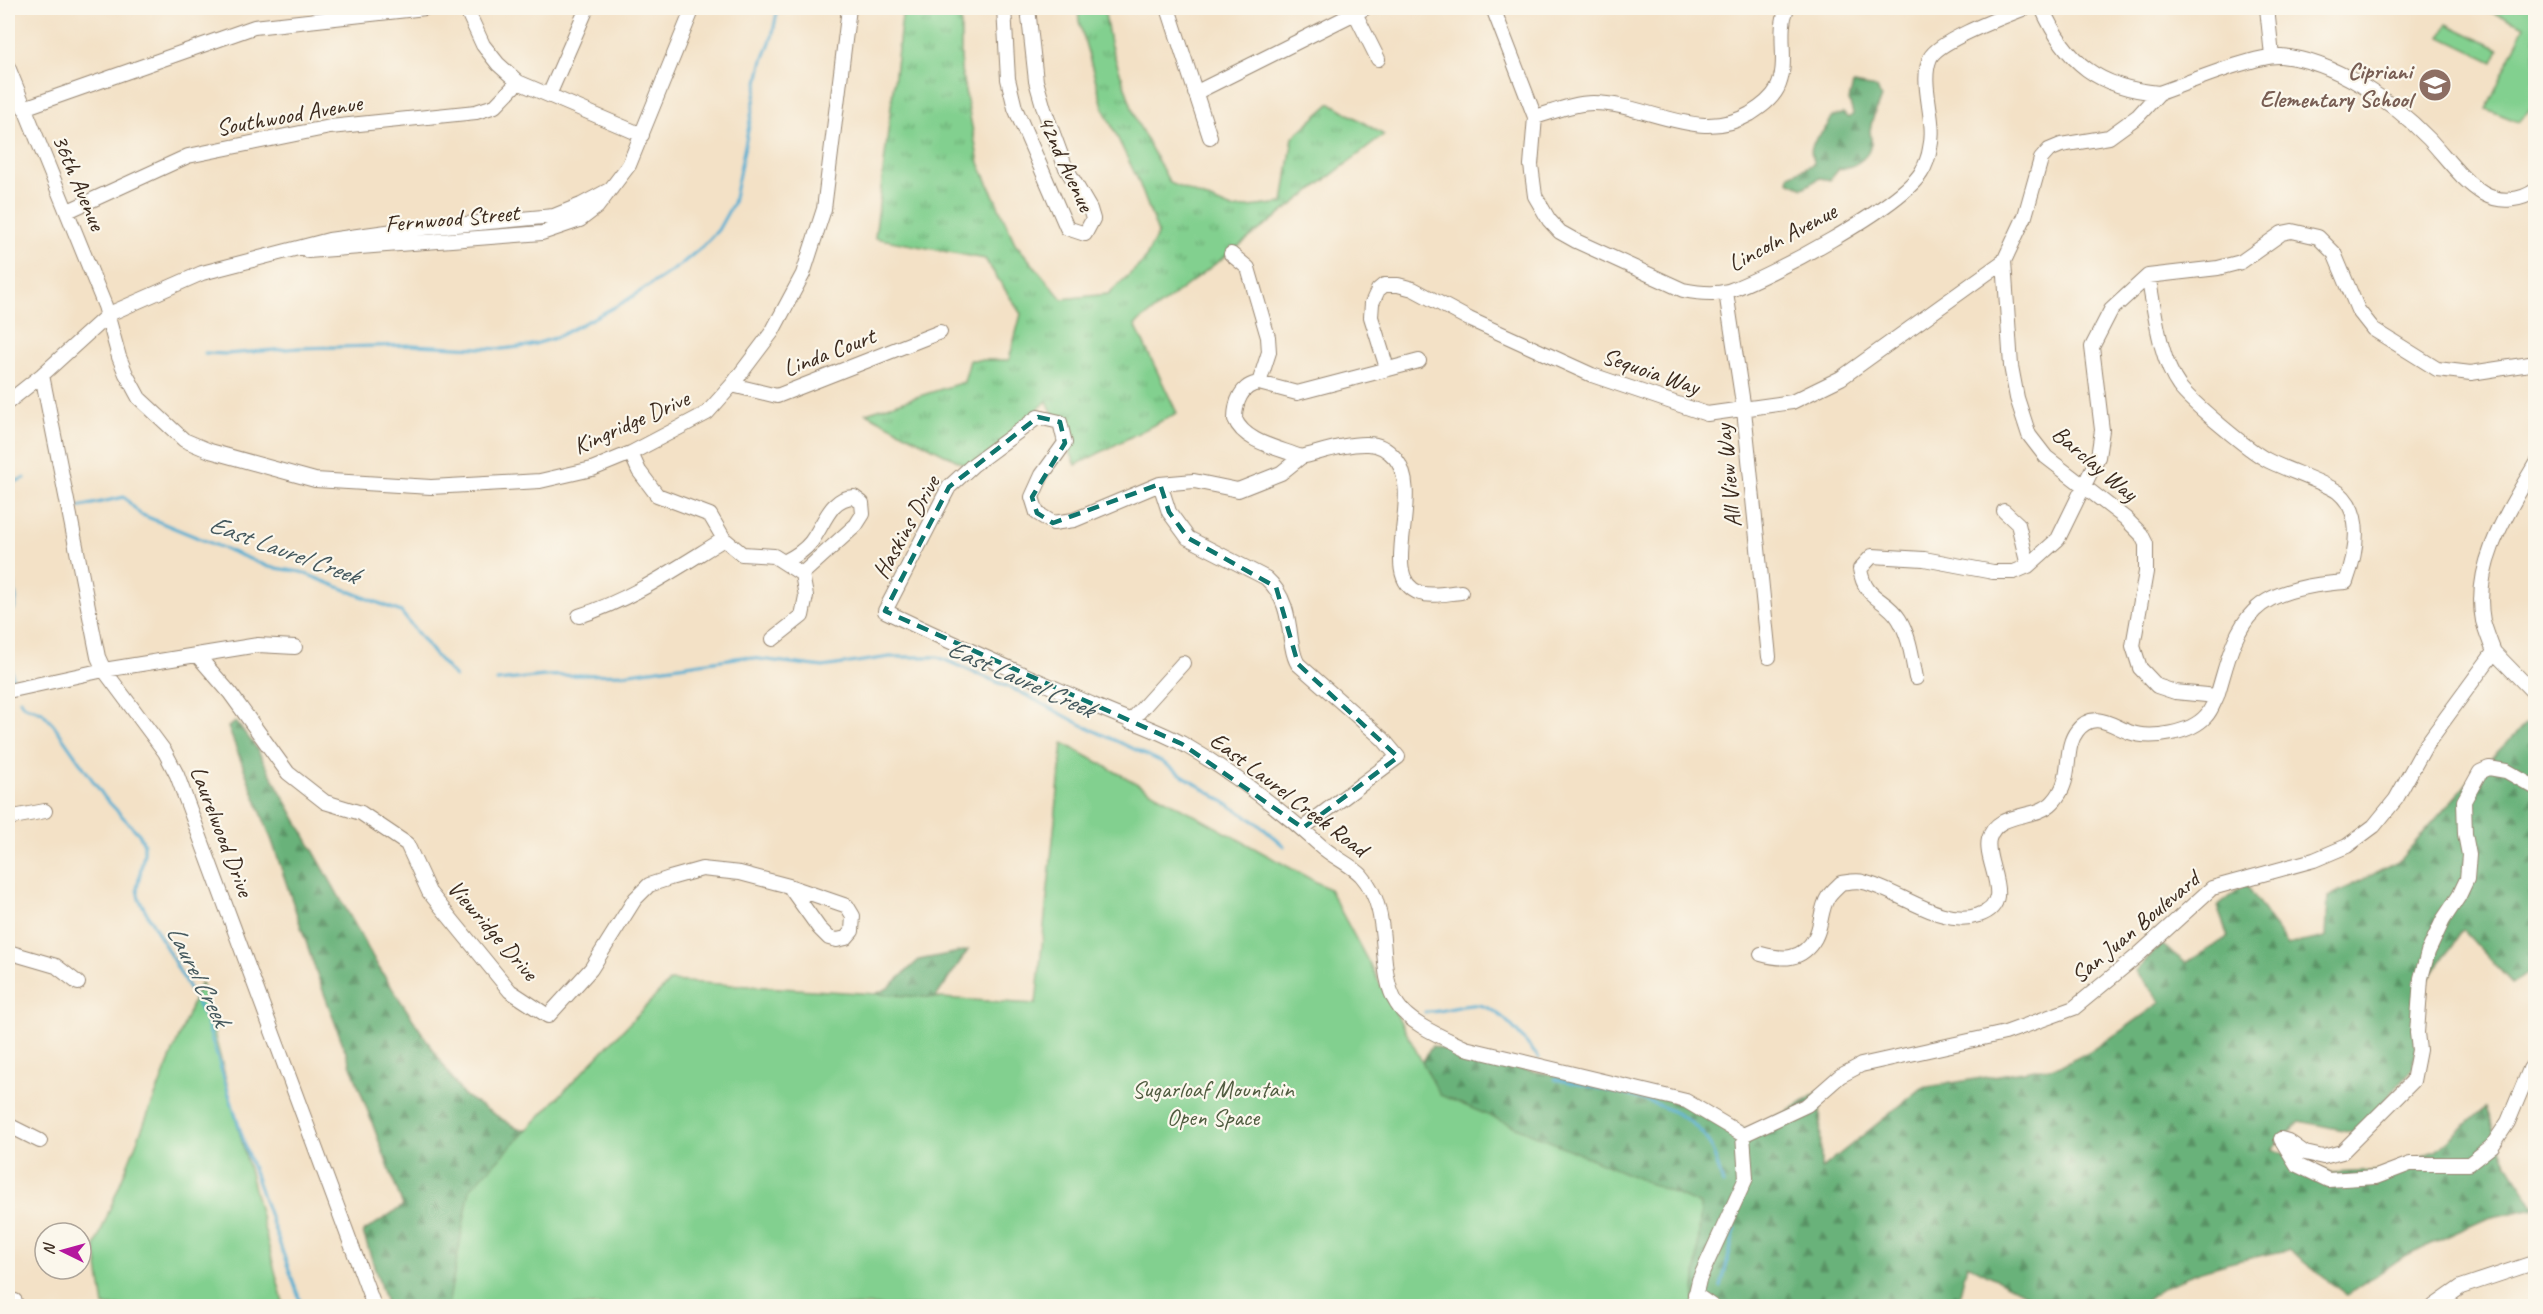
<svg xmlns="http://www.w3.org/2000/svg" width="2543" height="1314" font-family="Caveat,sans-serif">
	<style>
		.grass { fill: url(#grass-tufts); stroke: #5e7d56; stroke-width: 1.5 }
		.forest { fill: url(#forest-firs); stroke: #526e4c; stroke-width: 1.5 }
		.green { fill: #82d08f; stroke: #5e7d56; stroke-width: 1.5 }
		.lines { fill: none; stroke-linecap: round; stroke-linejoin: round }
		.stream { stroke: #54add1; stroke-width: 3 }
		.minor-casing { stroke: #978672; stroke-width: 16 }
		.minor { stroke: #fff; stroke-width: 14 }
		.marked { fill: none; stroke: #0f766e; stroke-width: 4.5; stroke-dasharray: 12 8; stroke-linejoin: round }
		.labels { text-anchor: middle; stroke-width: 4.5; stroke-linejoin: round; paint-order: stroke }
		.education-label { font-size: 24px; font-weight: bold; fill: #785e54; stroke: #fbf7ec; text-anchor: end }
		.street-label { font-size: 24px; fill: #3b2a1e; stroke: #fbf7ec }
		.park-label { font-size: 24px; fill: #505c40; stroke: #fbf7ec }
		.water-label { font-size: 26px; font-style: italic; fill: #44585d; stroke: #fbf7ec }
	</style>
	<defs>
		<pattern id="grass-tufts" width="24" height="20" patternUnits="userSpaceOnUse" patternTransform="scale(1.5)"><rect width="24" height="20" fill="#82d08f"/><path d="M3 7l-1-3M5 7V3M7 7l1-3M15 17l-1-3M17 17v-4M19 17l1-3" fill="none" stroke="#6ca974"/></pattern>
		<pattern id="forest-firs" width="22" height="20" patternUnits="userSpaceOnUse" patternTransform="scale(1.5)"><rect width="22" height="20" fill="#69b27a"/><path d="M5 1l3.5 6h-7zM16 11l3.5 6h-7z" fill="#589163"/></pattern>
	</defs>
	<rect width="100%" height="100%" fill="#fbf7ec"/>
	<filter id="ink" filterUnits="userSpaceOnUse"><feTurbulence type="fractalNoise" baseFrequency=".0167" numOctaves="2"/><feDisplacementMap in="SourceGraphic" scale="12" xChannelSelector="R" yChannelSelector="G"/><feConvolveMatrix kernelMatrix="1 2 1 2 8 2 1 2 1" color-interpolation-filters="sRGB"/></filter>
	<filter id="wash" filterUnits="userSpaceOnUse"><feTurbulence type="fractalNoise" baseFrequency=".008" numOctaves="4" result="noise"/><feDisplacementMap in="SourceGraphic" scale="24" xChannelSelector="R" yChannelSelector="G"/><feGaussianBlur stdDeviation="1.35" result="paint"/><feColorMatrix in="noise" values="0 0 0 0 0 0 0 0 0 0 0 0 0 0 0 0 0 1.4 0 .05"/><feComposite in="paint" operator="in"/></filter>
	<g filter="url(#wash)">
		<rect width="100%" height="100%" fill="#f3e1c6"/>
		<path class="grass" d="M903,8h58v62l18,93 36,80 47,56 46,-5 36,-33 14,-28 -20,-53 -34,-70 -25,-89 -1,-13h26l6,35 27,79 33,61 62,26 51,-6 10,-66 38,-34 53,32 -249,190 42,88 -101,52 -29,-64 -74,68 -107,-56 98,-31 6,-22h39l12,-46 -36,-55 -110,-21z"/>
		<path class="forest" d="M1853,84l24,4 4,10c-5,11 -9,21 -11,32 0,4 2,10 1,14 -3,15 -18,24 -32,25l-9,11 -10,-2 -17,10 -15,-7 1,-6 25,-11c-10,-25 10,-26 18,-47l11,-4 6,5 4,-4 -4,-14z
			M2535,715v255l-23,13 -49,-53 -39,55 -10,82 -57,66 -57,-12 -28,28 58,24 51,-2 55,-20 49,-43 22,55 28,45 -47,10 -82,37 -59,40 -59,-45c-51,11 -108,19 -148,56h-91l-82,-42 -10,42h-650l72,-170 53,-90 66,19 189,33 57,32 43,-18 33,-21 1,78 101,-81 113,-19c33,5 98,-47 126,-67l-25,-31 25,-27 25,19 42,-26 -11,-31 29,-22 41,61 39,-8 2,-40 70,-35 79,-90z
			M236,722l19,24 124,222 84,127 55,34h72l-62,177h-141l-24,-74 40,-26 -85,-229 -46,-136 -44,-114z
			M968,950l-55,81 -83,-15 58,-28 31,-28z"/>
		<path class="green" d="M2481,8h54v97l-16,17 -33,-13 39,-83z
			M2447,24l52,25 -6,13 -52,-25z
			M1063,743l266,146 111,206 261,110 -7,101h-1246l22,-117 200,-208 366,23z
			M201,982l83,324h-180l-9,-60z"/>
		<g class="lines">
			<path class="stream" d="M205,353l21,1 73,-6 113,-3 90,4 26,-3 27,-8 69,-36 55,-36 24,-20 15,-16 15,-27 29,-140 10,-26 6,-29
				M8,484l17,-6
				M79,507l45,-10 16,17 129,53 32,5 100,40 33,42 21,23
				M8,546l8,54 -2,9 -6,5
				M8,651l5,29
				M497,681l47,-5 79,-2 120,-17 80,10 67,-10h48l80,34 68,36 76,35 95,61 27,23
				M20,700l3,5 19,7 12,13 51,73 34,36 5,10v9l-7,36 2,10 66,118 43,138 54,151
				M1425,1012c16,1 30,-6 46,-7 28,-3 51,34 68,53
				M1555,1079c44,10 116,19 147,54 11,13 16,34 21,51
				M1721,1287l14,-57"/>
		</g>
	</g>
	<g filter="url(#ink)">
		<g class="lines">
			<g class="minor-casing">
				<path id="minor" d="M466,8l17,37 15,19 20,18 124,53
					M1004,8l4,71 7,29 52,120 18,6 8,-15 -3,-10 -25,-43 -21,-57 -8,-28 -8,-73
					M1168,8l42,129
					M1493,8l42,109 -4,48 4,31 14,24 11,12 16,9 107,49c15,3 31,5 45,1 41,-14 170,-83 193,-118 4,-6 8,-17 9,-25 7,-28 -11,-64 0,-90 8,-17 75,-42 95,-50
					M2042,8c24,55 57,80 117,85 26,-9 99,-39 122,-37 54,5 111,45 148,83 17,18 34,43 55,55 16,9 37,7 52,-4
					M2267,8l5,48
					M1355,13l23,46
					M8,67l97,239 14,51 7,17 13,24 45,42 26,11 105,29 116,7 109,-6 52,-12 39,-16 76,-40 25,-28 40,-53 31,-58 21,-65 25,-201
					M1195,93l170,-85
					M549,95l38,-87
					M24,108l230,-81 171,-19
					M1535,117c18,-5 39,-14 58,-14 53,0 106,41 157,11 11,-7 21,-14 27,-25 13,-26 -1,-55 10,-81
					M68,211l120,-55 142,-29 146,-15 19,-6 23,-24
					M308,251l234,-18 38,-13 17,-13 32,-42 64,-157
					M1231,254l17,14 20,69 1,15 -10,31
					M2148,276c7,34 11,82 31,110 12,16 69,64 88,74 19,10 55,21 71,32 27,22 18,62 8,90 -29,2 -71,7 -92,29 -22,22 -28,57 -37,85l-42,-4 -18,-6 -17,-18 -7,-22 13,-74v-28l-5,-10 -16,-16 -79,-61 -17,-22 -12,-37 -6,-32 -7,-105 21,-45 16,-57 8,-9 12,-5 48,-8 29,-21 21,-23
					M1726,292l18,118 25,247
					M1419,361l-122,32 -38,-10c-18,2 -24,20 -24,36 9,23 44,29 66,38l-20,16 -43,17 -44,-9 -34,3 -86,36 -21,3 -16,-10 -5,-16 10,-22 23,-32 -5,-21 -22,-5 -65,48 -24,22 -64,124c68,33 137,63 206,93 30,14 63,24 92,40 49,28 96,64 138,102 12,11 29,18 40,29 34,38 13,93 36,129 12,20 48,34 68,44l221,53 57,34
					M1387,368l-16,-51 1,-14 6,-13 6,-5h14l15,4 56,30 123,56 115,39 85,-12 49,-24 163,-117
					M42,375l56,282 6,13 61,82 12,23 197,531
					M732,385l45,11 163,-64
					M8,402l34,-27 67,-61 93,-41 127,-33 72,-10 153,-14 27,-11 30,-16
					M631,453l8,18 18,24 53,20 14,24 18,15 32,2 28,18 4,22 -4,20 -29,23
					M1301,457c21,-5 45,-14 67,-13 11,0 20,6 27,14 31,37 -19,120 25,135 12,4 28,0 41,-1
					M1160,484l9,28 19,26 78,40c19,17 22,38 25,62 2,9 2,16 7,24l85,75 15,18 -95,71
					M2004,511l14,13 10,42
					M784,562c10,-5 20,-11 27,-20 13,-17 19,-45 43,-45l8,6 1,11 -7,11 -54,49
					M579,616c52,-16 99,-49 145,-77
					M2494,652l42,43
					M197,655l33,38 58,80 37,29 36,11 46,31 22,48 81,99 38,25 43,-47 44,-70 14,-14 21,-7 32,-9 38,4 49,13 58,20 6,10 -1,15 -6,7 -9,2 -8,-2 -10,-10 -30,-42
					M1916,678c-4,-20 -6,-41 -17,-59 -14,-22 -34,-18 -39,-50l12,-13 52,3 69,13h21l14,-6 30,-27 40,-82 4,-27 -10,-83 19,-37 37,-34 70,-8 23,-6 41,-29 10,-2 26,6 16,16 24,57 15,19 64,40 34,4 65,-10
					M8,691l96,-21 154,-25 37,2
					M1130,722l53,-59
					M8,818l37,-7
					M8,952l48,14 22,17
					M1761,954c22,6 41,7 54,-16 7,-12 5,-29 13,-41 3,-5 9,-10 13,-14 7,-1 16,-3 22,-1 36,8 78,46 116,33 38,-12 4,-53 10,-76 8,-29 46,-18 64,-37 22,-23 9,-52 24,-71 16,-21 34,-6 52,1 22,8 62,1 77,-16 5,-5 8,-14 11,-20
					M8,1125l32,16
					M1743,1135l64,-30 33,-29 21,-11 144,-32 69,-25 63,-52 75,-68 102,-28 33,-14 27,-20 22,-27 30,-54 68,-93c-4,-10 -8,-21 -11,-31 -11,-57 26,-111 53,-158
					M2281,1139l7,2 17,12 18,4 19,-5 71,-71 6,-31 -2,-17 4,-55 7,-26 15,-32 16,-24 8,-17 2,-24 -4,-21 -1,-33 16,-29 9,-4 17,3 30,17
					M2281,1139l16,26 31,15 48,-3 34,-13h59l23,-18 16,-24 22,-53 6,-8
					M1695,1294l17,12
					M15,1301l1,5
					M1693,1306l6,-26 47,-102 -3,-43
					M2434,1306l27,-19 75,-25"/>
			</g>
			<use href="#minor" class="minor"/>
		</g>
	</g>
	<path class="marked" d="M1038,417l22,5 5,21 -33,54 5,16 16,10 107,-39 9,28 19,26 88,49 22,77 100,93 -95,71 -121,-84 -297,-133 64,-124z"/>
	<defs>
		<g id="school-disc" transform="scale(1.725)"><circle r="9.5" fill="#8d6e63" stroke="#fbf7ec"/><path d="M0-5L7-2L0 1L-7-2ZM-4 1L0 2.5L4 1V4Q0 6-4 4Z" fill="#fff"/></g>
	</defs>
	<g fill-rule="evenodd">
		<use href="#school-disc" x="2435" y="85"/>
	</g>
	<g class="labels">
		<g class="education-label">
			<text x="2412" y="79">Cipriani<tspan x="2412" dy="28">Elementary School</tspan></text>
		</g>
		<g class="street-label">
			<text transform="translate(289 115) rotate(-10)" y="8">Southwood Avenue</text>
			<text transform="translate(1066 163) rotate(65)" y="8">42nd Avenue</text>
			<text transform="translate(79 182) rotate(67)" y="8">36th Avenue</text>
			<text transform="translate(452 218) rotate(-5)" y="8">Fernwood Street</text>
			<text transform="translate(1782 237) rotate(-28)" y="8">Lincoln Avenue</text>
			<text transform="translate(829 352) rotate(-21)" y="8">Linda Court</text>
			<text transform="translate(1651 371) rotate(19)" y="8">Sequoia Way</text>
			<text transform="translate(631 422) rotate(-24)" y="8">Kingridge Drive</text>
			<text transform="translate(2095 463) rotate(40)" y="8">Barclay Way</text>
			<text transform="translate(1728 476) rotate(-96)" y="8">All View Way</text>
			<text transform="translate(906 527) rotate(-61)" y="8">Haskins Drive</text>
			<text transform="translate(1289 794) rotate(37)" y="8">East Laurel Creek Road</text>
			<text transform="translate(222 831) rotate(69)" y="8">Laurelwood Drive</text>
			<text transform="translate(2135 927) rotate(-40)" y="8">San Juan Boulevard</text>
			<text transform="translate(493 930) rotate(49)" y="8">Viewridge Drive</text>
		</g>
		<g class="park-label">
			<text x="1213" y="1097">Sugarloaf Mountain<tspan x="1213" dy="28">Open Space</tspan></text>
		</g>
		<g class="water-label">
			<text transform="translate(284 549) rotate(20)" y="9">East Laurel Creek</text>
			<text transform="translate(1021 678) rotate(24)" y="9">East Laurel Creek</text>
			<text transform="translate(199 975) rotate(63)" y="9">Laurel Creek</text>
		</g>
	</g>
	<rect width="2543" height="1314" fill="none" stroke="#fbf7ec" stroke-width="30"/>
	<g transform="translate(63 1251) rotate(275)"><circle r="28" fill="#fbf7ec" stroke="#aea59a" stroke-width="1.5"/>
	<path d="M0-4.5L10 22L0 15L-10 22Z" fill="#b5179e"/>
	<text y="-9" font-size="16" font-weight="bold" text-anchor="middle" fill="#3b2a1e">N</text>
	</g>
</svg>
